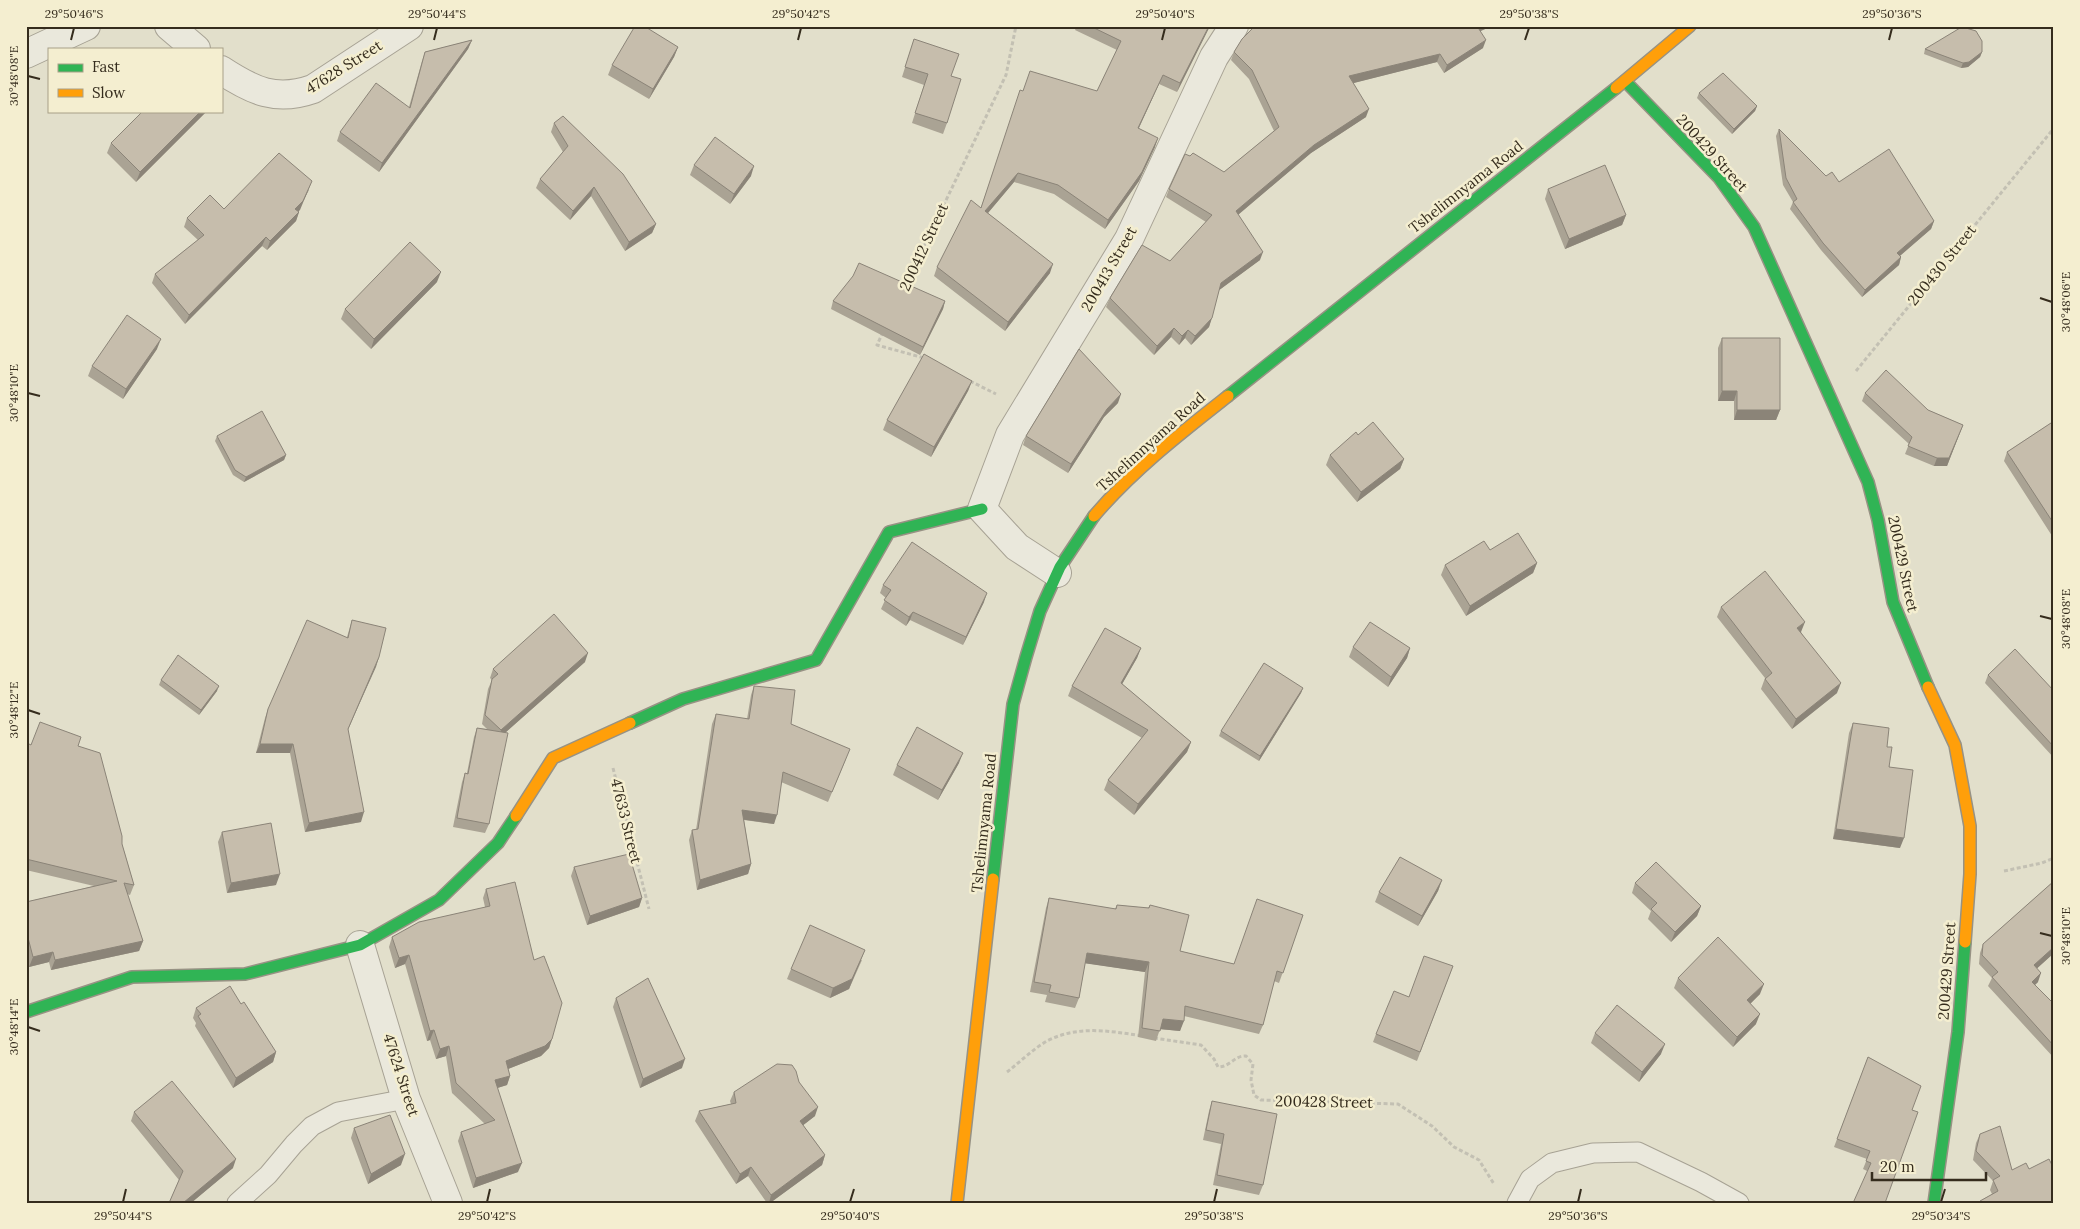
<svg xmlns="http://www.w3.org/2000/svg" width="2080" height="1229" font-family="Lora,serif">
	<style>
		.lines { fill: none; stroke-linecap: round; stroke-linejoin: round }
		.lane-casing { stroke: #a7a294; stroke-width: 21 }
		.street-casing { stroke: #a7a294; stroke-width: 30 }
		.fast-casing { stroke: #979284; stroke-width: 14 }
		.slow-casing { stroke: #979284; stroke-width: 14 }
		.path { stroke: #c3c0b3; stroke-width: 3; stroke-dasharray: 4 2.5; stroke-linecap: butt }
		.lane { stroke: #eae8dc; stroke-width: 19 }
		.street { stroke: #eae8dc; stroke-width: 28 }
		.fast { stroke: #30b455; stroke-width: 11 }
		.slow { stroke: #ff9f0a; stroke-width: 11 }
		.wall { fill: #aaa394 }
		.shaded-wall { fill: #8b8478 }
		.building { fill: #c6bdac; stroke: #8b8478 }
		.ticks { fill: none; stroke: #352c1d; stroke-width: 2 }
		.labels { text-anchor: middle; stroke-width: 5; stroke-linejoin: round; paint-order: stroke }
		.street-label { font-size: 15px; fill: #352c1d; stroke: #f4eed0 }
		.neatline { fill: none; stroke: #352c1d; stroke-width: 2 }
		.ticks-label { font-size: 12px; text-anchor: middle; fill: #352c1d }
	</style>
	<rect width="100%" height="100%" fill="#e2dfcb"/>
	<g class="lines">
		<g class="lane-casing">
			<path id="lane" d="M237,1203l31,-28 26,-31 18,-18 26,-14 68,-13
				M1517,1203l13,-24 22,-16 41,-10 45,-1 63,30 38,21"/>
		</g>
		<g class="street-casing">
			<path id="street" d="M169,26l27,23
				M26,54l60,-28
				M221,70c32,21 55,32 92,19l96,-63
				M1057,573l-40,-26 -35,-38 28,-74 119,-196 85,-182 20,-31
				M360,945l46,154 42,104"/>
		</g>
		<g class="fast-casing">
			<path id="fast" d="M1625,81l94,97 35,49 114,255 10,38 15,82 35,85
				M1228,396l388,-308
				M630,723l53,-24 133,-39 73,-128 93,-23
				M993,879l20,-175 13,-47 14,-46 20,-44 34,-51
				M26,1012l106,-35 113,-3 115,-29 79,-45 59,-57 18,-27
				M1934,1203l24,-171 7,-90"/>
		</g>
		<g class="slow-casing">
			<path id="slow" d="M1616,88l74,-62
				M1094,516c39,-46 87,-83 134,-120
				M1928,687l27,58 15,81v48l-5,68
				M516,816l37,-58 77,-35
				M957,1203l36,-324"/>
		</g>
		<path class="path" d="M904,288l102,-213 10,-49
			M883,332l-6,13 47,13
			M1856,371l198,-243
			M970,381l26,13
			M613,768l36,141
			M2004,871l38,-8 12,-5
			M1154,1038l47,7 13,14 4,8c12,0 17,-12 28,-11l7,8 -2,16 3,15 7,5 137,4 34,22 22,21 25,13 15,24
			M1007,1072c13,-10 26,-23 40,-31 31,-16 63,-10 96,-5"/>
		<use href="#lane" class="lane"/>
		<use href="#street" class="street"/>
		<use href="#fast" class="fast"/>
		<use href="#slow" class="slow"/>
	</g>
	<path class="wall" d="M1077,26h133l-33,66 -18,-8 -20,44 16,19 -16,34 -34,48 -51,-35 -40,-12 -26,31 62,60 -45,58 -71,-55 3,-9 44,-60 42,-116h74l20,-41 -42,-20z
		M1255,26h237l-12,5 3,17 -39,25 -7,-11 -84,21 13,34 -55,36 -73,62 22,45 -41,30 -10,37 -18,18 -6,-7 -6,7 -8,-8 -17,18 -48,-48 4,-9 60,-37 36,-39 -40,-25 3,-8 55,-17 50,-41 -25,-52 -18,-19 3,-8z
		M914,39l33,84 -4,11 -31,-11 12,-38 -22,-8z
		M472,40l-4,9 -89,123 -42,-31 3,-9 69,-25 13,-46 3,-9z
		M678,47l-4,10 -25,42 -41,-24 4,-10z
		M1925,49l57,3 -2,5 -12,10 -7,1 -37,-14z
		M1699,93l58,13 -2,5 -23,23 -35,-36z
		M143,111h64l-71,71 -29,-29 4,-10z
		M554,123l102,101 -4,9 -27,18 -34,-55 -21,24 -34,-32 4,-9 23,-27 -12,-20z
		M1779,129l47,47 108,45 -3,8 -31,27 1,1 -2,8 -37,32 -41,-47 -31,-41 3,-7 -10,-17 -7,-49z
		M694,165l57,11 -21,28 -40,-29z
		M1548,189l78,26 -4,10 -57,24 -20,-50z
		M309,190l-11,21 1,1 -3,9 -29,29 -5,-4 -77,78 -33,-41 3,-9 43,-34 -14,-13 3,-9z
		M437,282l-66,67 -30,-30 4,-10z
		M833,301h112l-2,8 -23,46 -89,-46z
		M1722,338l58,72 -4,10h-42v-19h-16v-53z
		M157,349l-34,50 -35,-23 4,-10z
		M972,381l-4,10 -37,66 -48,-27 4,-10z
		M1865,393l63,17 35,15 -16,41h-13l-29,-12 4,-10 -47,-43z
		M1118,403l-14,14 -36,56 -45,-28 3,-9z
		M2054,421v118l-50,-78 3,-9z
		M1358,435l46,24 -4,10 -43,33 -31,-37 4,-10z
		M217,436l69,19 -2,5 -40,22 -11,-7 -18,-34z
		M1490,550l47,13 -4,10 -67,43 -25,-41 4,-10z
		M883,585l101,17 -21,43 -53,-25 -4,6 -25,-17 5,-11 -6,-5z
		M1721,607l80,25 36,61 -45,36 -31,-40 4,-11 -48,-61z
		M352,620l27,37 -31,73 13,92 -56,10 -15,-79h-34l9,-35 3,-9 79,-72z
		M1353,647l57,1 -3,10 -19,29 -39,-30z
		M1141,648l-4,10 -15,26 69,58 -4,10 -53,63 -30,-25 4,-10 34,-42 -74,-42 4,-10z
		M585,662l-79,70 -17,92 -4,9 -32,-6 9,-45 3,-9h2l7,-36 3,-9 10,1 -5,-5 6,-35 4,-9 -2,-2 3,-9z
		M1988,675l66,16v67l-69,-75z
		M161,680l56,11 -18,24 -40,-30z
		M754,686l37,38 55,35 -18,43 -47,-20 -7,42 -30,-4 7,44 -3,10 -51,16 -8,-50 3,-10h4l16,-106 4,-10 31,5 4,-24z
		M1303,688l-2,5 -42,68 -40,-25 2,-5z
		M1853,723l34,24 13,101 -67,-9 16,-106z
		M26,745l52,1 44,98 12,41 -4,10 -3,-1 16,47 -4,10 -88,19 -2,-8 -20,5 -3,-12v-53l68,-16 -68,-16z
		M959,763l-21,37 -45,-25 4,-10z
		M222,832l54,53 -49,8 -9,-51z
		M574,867l68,31 -3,9 -52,18 -16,-49z
		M1442,880l-4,11 -20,35 -43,-24 4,-10z
		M2054,881v72l-17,15 1,14 -3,3 19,19v54l-66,-72 4,-8 -13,-14 1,-11 3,-9z
		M1635,883l66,23 -4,10 -26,26 -23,-23 3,-8 -19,-18z
		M486,889l66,150 -3,9 -8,8 -33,13 2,7 -3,9 -10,3 21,84 -45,16 -15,-47 3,-9 24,-8 -33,-31 -6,-37 -10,3 -6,-19 -3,1 -22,-77 -10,4 -6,-21 3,-10 93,-30 -2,-9z
		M1049,898l66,11 2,-4 31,3 2,-3 30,46 54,13 69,-49 -24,68 -5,-2 -11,44 -4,9 -75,-18 -4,15 -20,-2 -4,12 -18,-4 7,-65 -60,-9 -6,35 -4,10 -30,-6 2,-7 -17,-3 16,-84z
		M862,960l-13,29 -19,9 -43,-19 4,-10z
		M1453,966l-36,95 -44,-19 3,-8 33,-37z
		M1678,978l82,16 -10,10 6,20 -23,23 -59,-59z
		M616,998l66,70 -42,20 -27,-81z
		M241,1004l35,48 -3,10 -40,26 -38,-62 1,-3 -3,-5 3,-10z
		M1595,1033l66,21 -22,28 -48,-39z
		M1868,1057l53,29 -54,85 -4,-2 4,-10 -33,-12z
		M799,1082l16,34 -12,9 22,30 -3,10 -52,38h-3l-19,-27 -12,8 -41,-63 4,-10 32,-7 -1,-3 4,-9z
		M1212,1101l51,84 -4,10 -46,-10 8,-41 -18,-4 6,-29z
		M134,1112l99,56 -42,35h-22l10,-23 -48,-59z
		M354,1128l47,37 -33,19 -17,-46z
		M1980,1134l32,36 17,-1 25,34h-75l1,-2 12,-7 -2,-4 3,-9 -20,-21 3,-17z"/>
	<path class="shaded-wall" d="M1209,26h1l-33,66 3,-9z
		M1476,26h16l-18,8z
		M472,40l-4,9 -89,123 3,-9z
		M1486,40l-3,8 -39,25 3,-8z
		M678,47l-4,10 -25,42 4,-10z
		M1982,52l-2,5 -12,10 -7,1 2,-5z
		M1440,54l-3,8 -91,23 3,-9z
		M1163,75l-4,9 -24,52 3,-8z
		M1757,106l-2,5 -23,23 2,-5z
		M1369,109l-3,8 -55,36 -78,66 3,-8 78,-66z
		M201,111h6l-71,71 4,-10z
		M1158,138l-3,9 -16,34 -34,48 3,-9z
		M754,166l-3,10 -21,28 4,-10z
		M1018,173l-4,9 -32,38 3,-9z
		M312,181l-12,29 -8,8 3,-9z
		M594,187l-3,9 -21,24 3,-9z
		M299,212l-3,9 -29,29 3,-9z
		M1626,215l-4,10 -57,24 4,-10z
		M1934,221l-3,8 -36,31 2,-7z
		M656,224l-4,9 -27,18 4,-9z
		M266,237l-4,9 -77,78 4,-9z
		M1263,252l-3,8 -42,31 3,-8z
		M1901,257l-2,8 -37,32 3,-7z
		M1053,264l-3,9 -45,58 3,-9z
		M441,272l-4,10 -66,67 3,-10z
		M945,301l-2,8 -23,46 3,-8z
		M1212,318l-3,9 -18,18 4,-9z
		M1174,328l-3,9 -17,18 3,-9z
		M1188,330l-3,8 -6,7 3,-9z
		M161,339l-4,10 -34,50 3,-10z
		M972,381l-4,10 -37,66 3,-10z
		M1722,391h15l-3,10h-16z
		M1121,394l-3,9 -14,14 -36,56 3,-9 36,-55z
		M1737,410h43l-4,10h-42z
		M1963,425l-16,41h-13l3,-8z
		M286,455l-2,5 -40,22 2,-5z
		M1404,459l-4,10 -43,33 4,-10z
		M1537,563l-4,10 -67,43 4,-10z
		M987,593l-3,9 -21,43 3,-8z
		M913,612l-3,8 -4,6 3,-9z
		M1805,622l-4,10 -7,6 3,-10z
		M1141,648l-4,10 -20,35 4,-10z
		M1410,648l-3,10 -19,29 3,-10z
		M588,653l-3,9 -87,77 3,-9z
		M379,657l-3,10 -32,71 4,-9z
		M1841,683l-4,10 -45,36 4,-10z
		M219,686l-2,5 -18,24 2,-5z
		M1303,688l-2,5 -42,68 1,-5z
		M1191,742l-4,10 -53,63 4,-11z
		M260,744h33l-3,9h-34z
		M963,753l-4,10 -21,37 4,-10z
		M742,810l35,5 -3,9 -35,-5z
		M364,812l-3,10 -56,10 4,-9z
		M1836,829l68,9 -4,10 -67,-9z
		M751,864l-3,10 -51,16 3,-10z
		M280,874l-4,11 -49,8 4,-10z
		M1442,880l-4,11 -20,35 4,-10z
		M642,898l-3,9 -52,18 3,-9z
		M1701,906l-4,10 -26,26 4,-10z
		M143,941l-4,10 -88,19 4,-10z
		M2054,947v6l-23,21 3,-9z
		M865,950l-16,39 -19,9 3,-10z
		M53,952l-4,10 -20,5 4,-10z
		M1087,953l62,9 -4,10 -62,-9z
		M409,955l-4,9 -10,4 4,-10z
		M2041,973l-3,9 -10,9 4,-9z
		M1764,984l-4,10 -17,17 4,-11z
		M1760,1014l-4,10 -23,23 4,-10z
		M1163,1019l21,2 -4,10 -21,-2z
		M434,1030l-4,10 -3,1 3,-10z
		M552,1039l-3,9 -8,8 -38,15 3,-10z
		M1665,1044l-4,10 -22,28 3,-10z
		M449,1046l-3,10 -10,3 4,-10z
		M276,1052l-3,10 -40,26 3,-10z
		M685,1059l-3,9 -42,20 3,-9z
		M510,1076l-3,9 -16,5 4,-10z
		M818,1107l-3,9 -18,14 3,-9z
		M405,1154l-4,11 -33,19 3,-10z
		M825,1155l-3,10 -52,38h-1l2,-8z
		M236,1159l-3,9 -42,35h-8z
		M522,1163l-4,9 -45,16 3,-10z
		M751,1167l-3,9 -12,8 4,-10z"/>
	<path class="building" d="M635,26h9l34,21 -25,42 -41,-24z
		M1090,26h119l-29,57 -17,-8 -25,53 20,10 -16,34 -34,48 -50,-35 -40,-12 -33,38 68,53 -45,58 -71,-55 34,-67 10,8 39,-118 3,1 7,-20 67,20 24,-50z
		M1255,26h222l9,14 -39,25 -7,-11 -91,22 20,33 -55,36 -78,66 27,41 -42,31 -9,35 -17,18 -7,-6 -6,6 -8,-8 -17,18 -47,-48 32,-53 28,16 42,-46 -43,-26 16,-35 5,2 3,-3 31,19 55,-45 -27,-57 -18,-18 8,-13z
		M1960,28h6l10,3 6,10v11l-13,10 -6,1 -38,-14z
		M914,39l45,15 -8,22 10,3 -14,44 -32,-10 13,-39 -23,-7z
		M472,40l-90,123 -42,-31 36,-49 34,25 15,-56z
		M1723,73l34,33 -23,23 -35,-36z
		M143,111h58l-61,61 -29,-29z
		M563,116l60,58 33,50 -27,18 -35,-55 -21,24 -33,-32 28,-33 -14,-23z
		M1779,129l47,47 6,-4 7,10 50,-33 45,72 -37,32 4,4 -36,33 -42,-47 -30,-41 4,-3 -11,-21z
		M715,137l39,29 -20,28 -40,-29z
		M279,153l33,28 -9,20 -8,8 4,3 -29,29 -4,-4 -77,78 -34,-41 49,-39 -17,-17 23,-23 14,14z
		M1605,165l21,50 -57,24 -21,-50z
		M410,242l31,30 -67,67 -29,-30z
		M859,263l86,38 -22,46 -90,-46 20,-25z
		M127,315l34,24 -35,50 -34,-23z
		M1722,338h58v72h-43v-19h-15z
		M1079,349l42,45 -14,15 -36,55 -45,-28z
		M924,354l48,27 -38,66 -47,-27z
		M1886,370l42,40 35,15 -14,33h-12l-29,-12 4,-9 -47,-44z
		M262,411l24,44 -40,22 -11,-7 -18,-34z
		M2054,421v103l-47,-72z
		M1373,422l31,37 -43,33 -31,-37 26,-23 2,3z
		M1518,533l19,30 -67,43 -25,-41 39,-24 6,9z
		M912,542l75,51 -21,44 -53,-25 -4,5 -25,-17 7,-10 -8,-5z
		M1765,571l40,51 -8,6 44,55 -45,36 -31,-40 7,-6 -51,-66z
		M554,614l34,39 -87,77 -16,-15 7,-36 6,-5 -5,-5z
		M307,620l41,18 4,-18 34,8 -7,29 -31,72 16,83 -55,11 -16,-79h-33l8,-35z
		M1370,622l40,26 -19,29 -38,-30z
		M1105,628l36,20 -20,35 70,59 -53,62 -30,-24 40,-50 -76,-44z
		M2015,649l39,42v56l-66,-72z
		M178,655l41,31 -18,24 -40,-30z
		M1264,663l39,25 -43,68 -39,-25z
		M754,686l41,4 -4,34 59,25 -18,43 -49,-20 -6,43 -35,-5 9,54 -51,16 -8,-50 6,-1 18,-115 33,5z
		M40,722l41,15 -3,9 22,7 22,83v8l12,41 -10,-2 19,58 -88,19 -2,-8 -20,5 -7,-27v-28l91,-21 -91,-22v-114l1,-2 4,2z
		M1853,723l36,5 -2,19h5l-3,20 24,3 -9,68 -68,-9z
		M917,727l46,26 -21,37 -45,-25z
		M477,728l31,5 -19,91 -32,-6 8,-45 3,1z
		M271,823l9,51 -49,9 -9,-51z
		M629,854l13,44 -52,18 -16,-49z
		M1400,857l42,23 -20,36 -43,-24z
		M1656,862l45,44 -26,26 -24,-23 6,-6 -22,-20z
		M2054,881v66l-20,18 7,8 -9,9 22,22v42l-62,-69 6,-5 -16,-17 1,-11z
		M515,882l19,78 10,-4 18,47 -10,36 -7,7 -39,15 4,15 -15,4 27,83 -46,15 -15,-46 34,-12 -39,-37 -7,-37 -9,3 -6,-19 -4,1 -21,-76 -10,3 -7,-21 27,-15 71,-16 -4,-17z
		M1049,898l67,11 1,-4 32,3 1,-3 39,10 -9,36 54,13 23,-65 46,16 -20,58 -6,-2 -14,54 -78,-19 -1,15 -21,-2 -3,12 -18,-3 7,-66 -62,-9 -8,45 -30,-6 2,-7 -17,-3z
		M810,925l55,25 -13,29 -19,9 -42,-19z
		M1718,937l46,47 -17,16 13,14 -23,23 -59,-59z
		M1424,956l29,10 -33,86 -44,-18 18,-43 15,6z
		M648,978l37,81 -42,20 -27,-81z
		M230,986l11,18 3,-2 32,50 -40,26 -38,-62 3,-2 -5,-6z
		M1617,1005l48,39 -23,28 -47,-39z
		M1868,1057l53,29 -9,24 6,2 -33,91h-32l18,-40 -5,-2 4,-10 -33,-12z
		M777,1064l15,1 4,6 3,11 19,25 -18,14 25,34 -54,40 -20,-28 -11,7 -41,-63 37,-8 -2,-11z
		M172,1081l64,78 -53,44h-14l14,-32 -49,-59z
		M1212,1101l65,13 -14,71 -46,-10 7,-41 -18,-4z
		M390,1115l15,39 -34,20 -17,-46z
		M2000,1126l12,44 14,-7 3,6 20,-10 5,10v34h-73l-1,-2 18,-10 -5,-11 7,-4 -24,-25 4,-17z"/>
	<path class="ticks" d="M71,40l3,-12M434,40l3,-12M798,40l3,-12M1162,40l3,-12M1525,40l4,-12M1889,40l3,-12M28,76l12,3M2040,298l12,4M28,393l12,3M2040,616l12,3M28,710l12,4M2040,933l12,3M28,1027l12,4M123,1202l3,-13M487,1202l3,-13M850,1202l4,-13M1214,1202l3,-13M1578,1202l3,-13M1941,1202l4,-13"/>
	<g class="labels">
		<g class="street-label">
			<text transform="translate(344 67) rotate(-32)" y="5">47628 Street</text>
			<text transform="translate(1712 153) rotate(48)" y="5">200429 Street</text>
			<text transform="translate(1466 187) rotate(-38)" y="5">Tshelimnyama Road</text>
			<text transform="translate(924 247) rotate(-65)" y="5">200412 Street</text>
			<text transform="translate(1942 265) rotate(-51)" y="5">200430 Street</text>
			<text transform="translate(1109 269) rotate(-60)" y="5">200413 Street</text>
			<text transform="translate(1151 442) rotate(-42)" y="5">Tshelimnyama Road</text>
			<text transform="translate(1903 564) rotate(78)" y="5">200429 Street</text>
			<text transform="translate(626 821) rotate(76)" y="5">47633 Street</text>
			<text transform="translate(984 823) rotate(-84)" y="5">Tshelimnyama Road</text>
			<text transform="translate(1947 971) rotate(-86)" y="5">200429 Street</text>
			<text transform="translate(401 1075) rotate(72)" y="5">47624 Street</text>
			<text transform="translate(1324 1102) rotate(1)" y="5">200428 Street</text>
		</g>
	</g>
	<rect width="2080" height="1229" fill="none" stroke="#f4eed0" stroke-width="55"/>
	<rect x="48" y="48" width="175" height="65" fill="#f4eed0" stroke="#a8a088"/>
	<rect x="58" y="64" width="25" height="8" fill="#30b455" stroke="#a8a088"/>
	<text x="92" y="72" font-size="15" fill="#352c1d">Fast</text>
	<rect x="58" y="89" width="25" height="8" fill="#ff9f0a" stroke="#a8a088"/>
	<text x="92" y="98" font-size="15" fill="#352c1d">Slow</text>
	<path d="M1872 1172v8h114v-8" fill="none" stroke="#352c1d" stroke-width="2.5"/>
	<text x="1880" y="1172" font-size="15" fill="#352c1d" stroke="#f4eed0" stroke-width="4" paint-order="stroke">20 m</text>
	<rect x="28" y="28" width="2024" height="1174" class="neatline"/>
	<g class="ticks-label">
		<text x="74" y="18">29°50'46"S</text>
		<text x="437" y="18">29°50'44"S</text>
		<text x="801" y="18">29°50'42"S</text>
		<text x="1165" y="18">29°50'40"S</text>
		<text x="1529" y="18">29°50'38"S</text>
		<text x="1892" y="18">29°50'36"S</text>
		<text transform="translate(14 76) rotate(-90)" y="4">30°48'08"E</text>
		<text transform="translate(2066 302) rotate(-90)" y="4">30°48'06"E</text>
		<text transform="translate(14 393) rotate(-90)" y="4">30°48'10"E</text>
		<text transform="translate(2066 619) rotate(-90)" y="4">30°48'08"E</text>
		<text transform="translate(14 710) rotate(-90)" y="4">30°48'12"E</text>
		<text transform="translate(2066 936) rotate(-90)" y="4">30°48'10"E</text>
		<text transform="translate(14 1027) rotate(-90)" y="4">30°48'14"E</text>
		<text x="123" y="1220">29°50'44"S</text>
		<text x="487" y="1220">29°50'42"S</text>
		<text x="850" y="1220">29°50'40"S</text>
		<text x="1214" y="1220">29°50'38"S</text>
		<text x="1578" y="1220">29°50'36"S</text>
		<text x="1941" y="1220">29°50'34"S</text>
	</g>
</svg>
